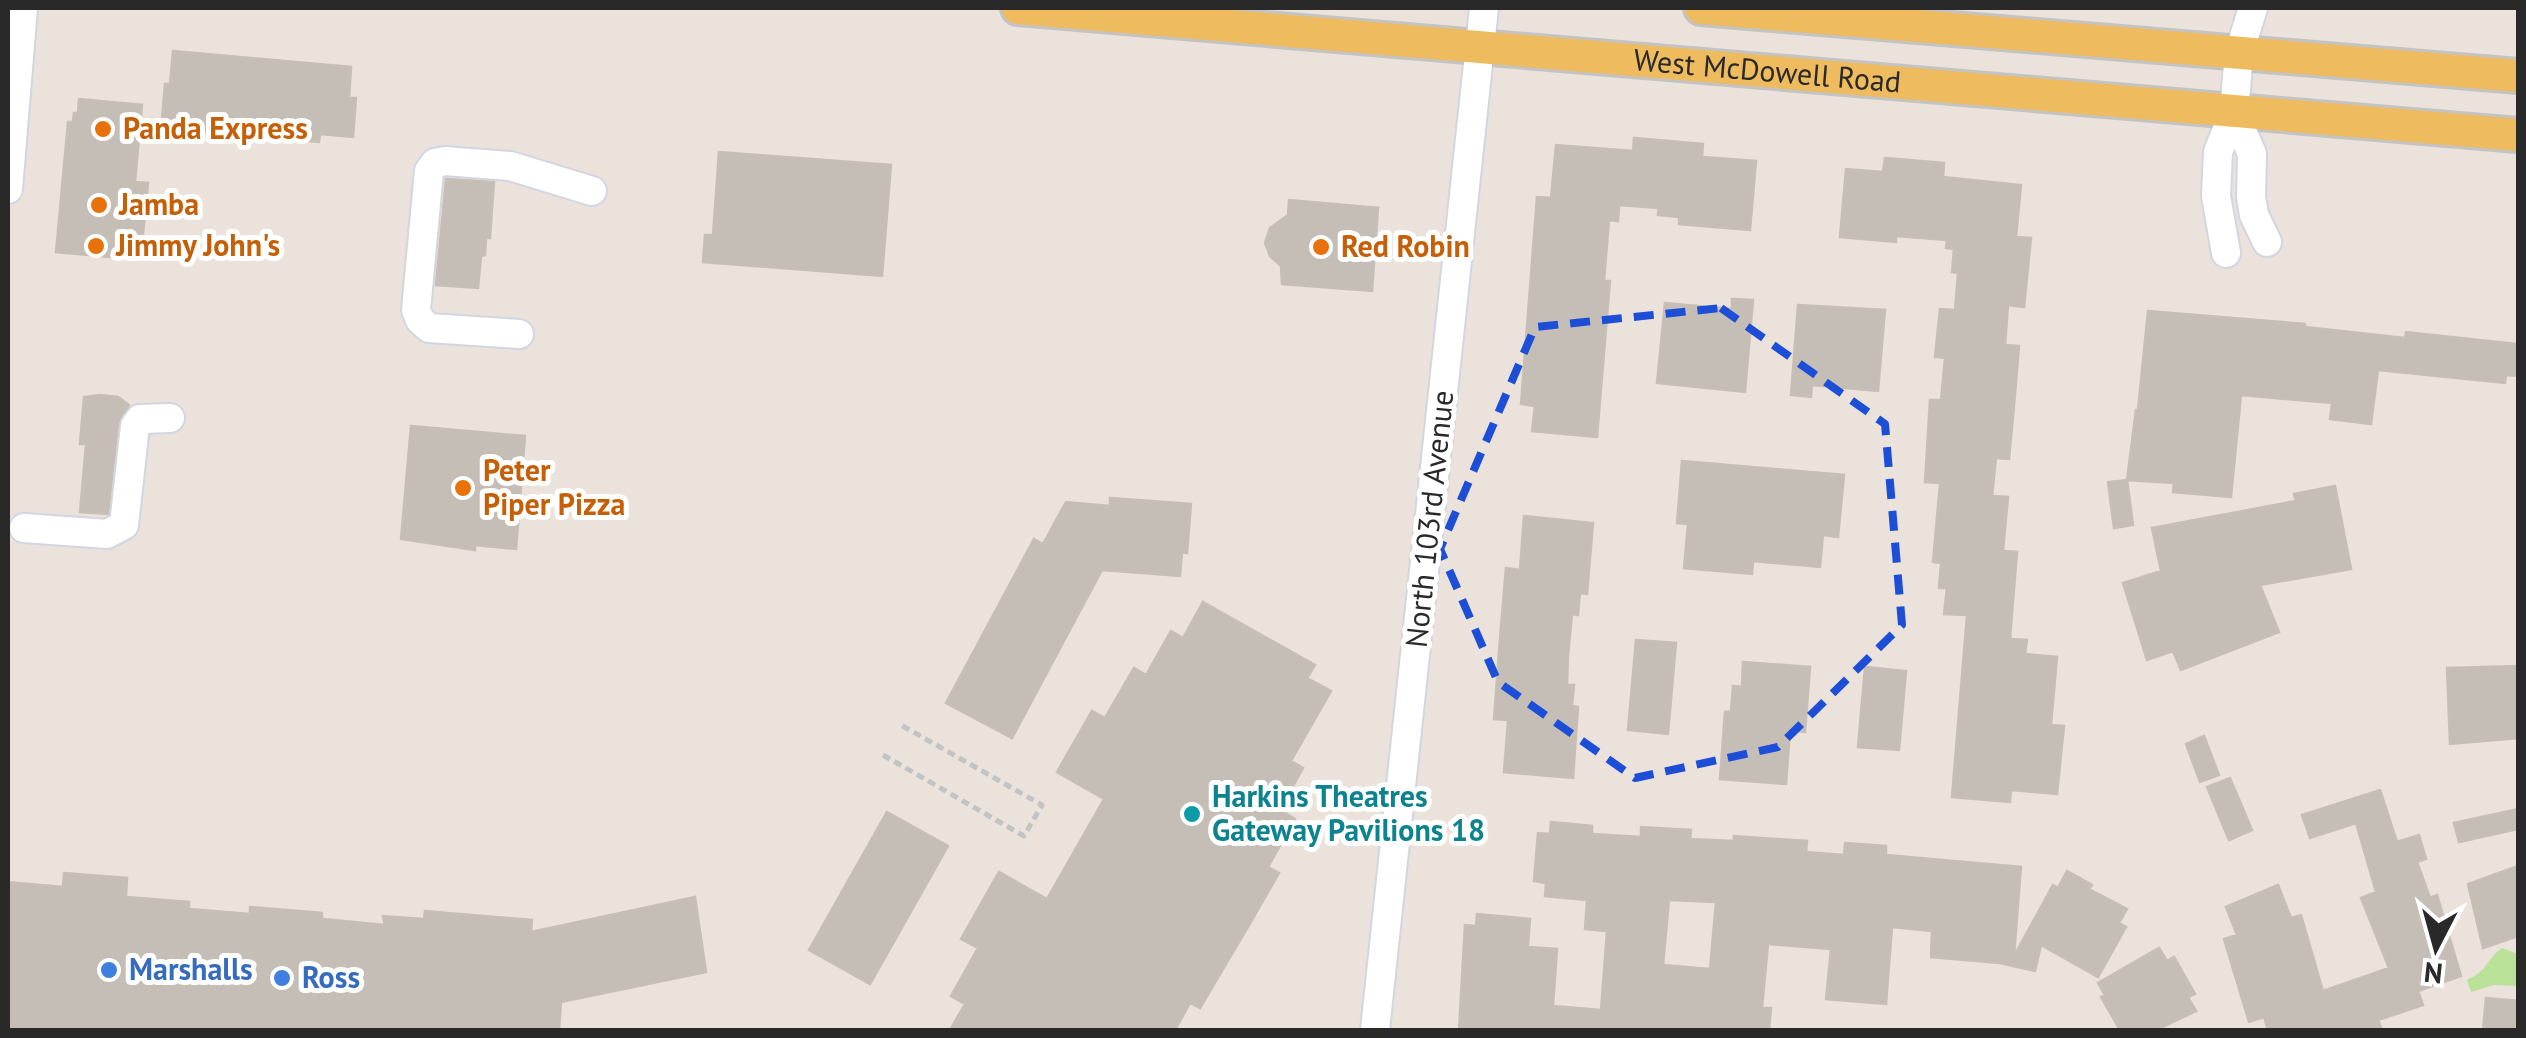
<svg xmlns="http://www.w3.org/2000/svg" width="2526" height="1038" font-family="'PT Sans',sans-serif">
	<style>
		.green { fill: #bae198 }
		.building { fill: #c4beb7; stroke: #c7beb5; stroke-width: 2.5; fill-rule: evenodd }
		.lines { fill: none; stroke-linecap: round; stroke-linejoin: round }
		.minor-casing { stroke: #d1d6e2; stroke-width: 32 }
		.major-casing { stroke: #c3c3c3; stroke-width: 38 }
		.path { stroke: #c3c3c3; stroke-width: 5; stroke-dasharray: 8 5; stroke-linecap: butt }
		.minor { stroke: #fff; stroke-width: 28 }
		.major { stroke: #eebb5e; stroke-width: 32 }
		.marked { fill: none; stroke: #1d4ed8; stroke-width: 8; stroke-dasharray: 20 12; stroke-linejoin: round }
		.food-dot { fill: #e8710a; stroke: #fff; stroke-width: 4 }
		.culture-dot { fill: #0f9aa8; stroke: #fff; stroke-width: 4 }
		.shop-dot { fill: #3f7fe0; stroke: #fff; stroke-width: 4 }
		.labels { text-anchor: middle; stroke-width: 10; stroke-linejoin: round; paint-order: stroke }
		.street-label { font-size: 30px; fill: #292929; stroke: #fff }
		.food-label { font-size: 30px; font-weight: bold; fill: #c56008; stroke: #fff; text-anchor: start }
		.culture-label { font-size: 30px; font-weight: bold; fill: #0d838f; stroke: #fff; text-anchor: start }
		.shop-label { font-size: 30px; font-weight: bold; fill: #366cbe; stroke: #fff; text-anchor: start }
	</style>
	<rect width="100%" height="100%" fill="#ebe2db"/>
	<path class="green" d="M2502,948l16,6v32l-24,-1 -23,7 -4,-12c22,-10 18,-20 35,-32z"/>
	<path class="building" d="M173,51l178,16 -2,31h7l-3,39 -33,-3 -1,8 -127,-11 1,-9 -31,-3 3,-35h5z
		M79,99l63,6 -7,77 13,1 -5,51 -11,-1 -2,26 -74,-7 12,-130h5l1,-9h4z
		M1634,138l69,6 -1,13 54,4 -6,69 -71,-6v-7l-21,-2 1,-7 -40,-3 -1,16 -9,-1 -5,61h6l-13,156 -65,-6 3,-25 -14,-2 16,-207 14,1 5,-53 77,6z
		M719,152l172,13 -9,111 -179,-14 2,-27h8z
		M1885,158l59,5 -1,14 78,8 -5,52 15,1 -7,69 -16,-2 -3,40 14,1 -5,60 -5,53 -13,-1 -4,38 16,1 -5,54 14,1 -7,87 17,1 -2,14 32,3 -6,68 13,1 -7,68 -46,-4 -1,12 -58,-5 15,-182 -23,-1 3,-26h-8l2,-25 -8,-1 7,-79 -15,-1 5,-82h11l4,-42 -10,-1 5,-48 15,1 3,-37 -6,-1 2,-23 -8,-1 1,-8 -51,-4v6l-56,-5 6,-68 37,3z
		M446,179l48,3 -4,56h-4l-1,17 -4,1 -3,32 -42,-3z
		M1289,200l89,8 -6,83 -90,-7 -1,-18 -11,-10 -5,-13 5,-15 18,-13z
		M1732,299l21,1 -8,92 -88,-9 8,-80 67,6z
		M1798,305l87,5 -7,81 -66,-6 -1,12 -20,-2z
		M2148,311l157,13v3l100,11 1,-6 112,12v32l-12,-1 -1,8 -127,-13 -7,54 -41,-5 2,-16 -91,-8 -10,102 -58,-5 1,-9 -47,-3 9,-70h2z
		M100,395l18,2 11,8 -11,19 -10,90 -28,-2 6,-68h-6l4,-47z
		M411,426l114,10 -9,113 -41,-4v5l-74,-11z
		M1682,461l162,14 -6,62 -15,-2 -3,32 -67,-6 -1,13 -68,-6 4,-44 -11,-1z
		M2127,480l6,45 -19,3 -6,-46z
		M2335,486l16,83 -91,16 19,47 -98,38 -8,-19 -26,9 -24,-77 38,-12 -9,-43 144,-27 -2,-7z
		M1110,498l81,6 -4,49 -5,-1 -2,24 -78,-6 -90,168 -66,-35 88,-164 9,5 23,-42 44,4z
		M1524,516l69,7 -6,71 -7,-1 -2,22 -6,-1 -4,42 -1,29h7l-2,21 6,1 -5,71 -69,-6 4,-52 -14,-1 6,-81 6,-70 14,2z
		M1203,602l112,63 -8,13 24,13 -40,70 12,7 -23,42 15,9 -27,48 11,6 -31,54 -48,81 -10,-5 -15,27h-225l15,-26 -14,-8 27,-48 -17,-9 38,-67 48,27 57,-100 -47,-27 35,-61 13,7 29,-50 12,7 25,-44 12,7z
		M1636,640l40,3 -8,91 -40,-4z
		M1743,662l67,5 -5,65 -15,-2 -4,54 -66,-5 5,-67 6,-1 2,-25 9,1z
		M2518,666v72l-68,6 -3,-76z
		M1865,667l41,4 -7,79 -41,-3z
		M2204,736l15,39 -19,7 -14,-38z
		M2230,778l22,52 -23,10 -22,-53z
		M2380,790l17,52 22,-7 7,24 -9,3 13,36 7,-3 24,81 -43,15 5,14 -45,15 4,10h-114l-4,-13 -15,5 -25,-83 13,-4 -11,-28 52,-22 13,33 10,-3 22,76 66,-23 -28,-70 15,-6 -20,-69 -46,15 -8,-23z
		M2518,809v20l-59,13 -5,-19z
		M887,812l61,34 -78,138 -61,-34z
		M1551,822l41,4v8l49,3v-10l50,3 -1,9 44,2v-5l73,5 -1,11 38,3 1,-12 41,3v9l135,12 -7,89 39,-71 5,3 9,-17 25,14 -3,4 38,20 -8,14 7,4 -28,50 -57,-32 -6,26 -35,-8 -69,-6 1,-26 -40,-4 -6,77 -60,-5 5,-50 -63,-5 -6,64h9l-2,22h-310l6,-105 11,1 1,-12 53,5 -2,28 29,2 -4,57 48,4 6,-79 -22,-2 2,-29 -42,-4 1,-13 -12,-2 4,-48 12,1zM1669,900l47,2 -6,67 -47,-4z
		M2518,866v70l-35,12 -15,-64z
		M64,873l63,5 -1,19 63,5v7l61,5v-7l72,6v6l63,6 -2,-9 41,3 1,-8 107,9 -1,12 164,-35 11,75 -145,30 -2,28h-551v-148l55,5z
		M2159,948l8,13 7,-4 21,37 -7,3 8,14 -40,19h-36l-19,-33 4,-2 -7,-12z
		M2486,998l32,3v29h-35z"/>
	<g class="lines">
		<g class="minor-casing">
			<path id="minor" d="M2234,112l18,42 -1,43 3,18 13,27
				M8,189l15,-181
				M2226,253l-10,-57 2,-44 16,-40 5,-59 14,-45
				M519,334l-90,-6 -9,-8 -4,-10 13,-139 6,-8 10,-2 65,5 82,25
				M24,528l83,6 17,-9 11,-99 5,-7 30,-1
				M1375,1030l109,-1022"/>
		</g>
		<g class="major-casing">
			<g id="major">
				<path id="s1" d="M1018,8l1500,127"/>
				<path d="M1701,8l817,68"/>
			</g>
		</g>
		<path class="path" d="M883,755l141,81 18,-31 -141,-80"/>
		<use href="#minor" class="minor"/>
		<use href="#major" class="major"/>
	</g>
	<path class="marked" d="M1721,308l164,116 17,201 -124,122 -143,31 -137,-96 -58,-133 95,-222z"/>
	<g class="food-dot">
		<circle cx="103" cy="129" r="10"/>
		<circle cx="99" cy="205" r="10"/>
		<circle cx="96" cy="246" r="10"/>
		<circle cx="1321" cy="247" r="10"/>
		<circle cx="463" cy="488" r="10"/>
	</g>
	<circle class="culture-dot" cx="1192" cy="814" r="10"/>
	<g class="shop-dot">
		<circle cx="109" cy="970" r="10"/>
		<circle cx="282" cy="978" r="10"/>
	</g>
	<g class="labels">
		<g class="street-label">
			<text dy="10" stroke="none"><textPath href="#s1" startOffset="752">West McDowell Road</textPath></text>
			<text transform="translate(1430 519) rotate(-84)" y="10">North 103rd Avenue</text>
		</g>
		<g class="food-label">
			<text x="123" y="139">Panda Express</text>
			<text x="119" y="215">Jamba</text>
			<text x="116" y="256">Jimmy John's</text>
			<text x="1341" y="257">Red Robin</text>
			<text x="483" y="481">Peter<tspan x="483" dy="34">Piper Pizza</tspan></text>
		</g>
		<g class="culture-label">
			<text x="1212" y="807">Harkins Theatres<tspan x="1212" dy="34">Gateway Pavilions 18</tspan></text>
		</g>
		<g class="shop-label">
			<text x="129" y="980">Marshalls</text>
			<text x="302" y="988">Ross</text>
		</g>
	</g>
	<rect width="2526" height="1038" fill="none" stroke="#292929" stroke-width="20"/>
	<g transform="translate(2436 948) rotate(186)" stroke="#ffffff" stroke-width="8" paint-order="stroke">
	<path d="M0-8L18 38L0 25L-18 38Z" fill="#292929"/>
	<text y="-15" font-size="28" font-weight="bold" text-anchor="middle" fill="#292929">N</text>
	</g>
</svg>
